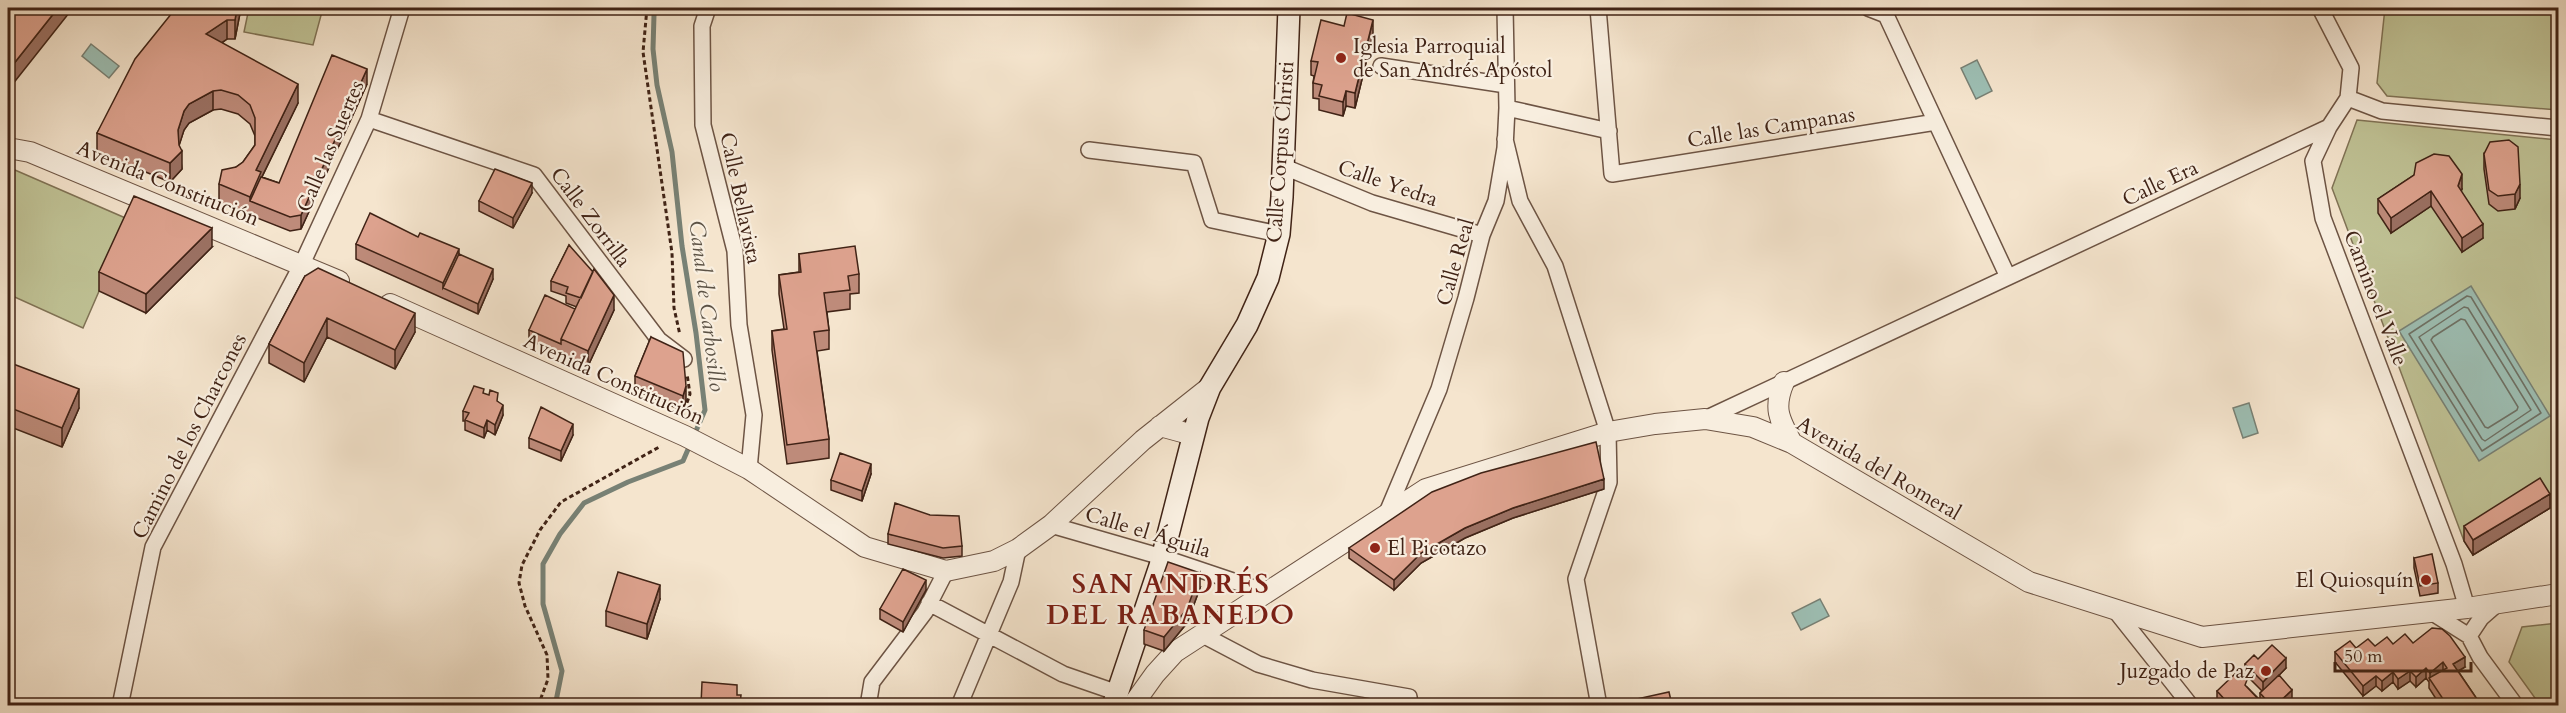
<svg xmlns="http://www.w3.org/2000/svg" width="2566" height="713" font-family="Cardo,serif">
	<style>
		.green { fill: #c0c396; stroke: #807356; stroke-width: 1.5 }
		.water { fill: #9dbfb4; stroke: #788175; stroke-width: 1.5 }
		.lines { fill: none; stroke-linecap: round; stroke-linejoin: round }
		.shore { stroke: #6e7165; stroke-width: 1.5 }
		.stream { stroke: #788175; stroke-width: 5 }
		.minor-casing { stroke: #6d5444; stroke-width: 18 }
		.tertiary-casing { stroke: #6d5444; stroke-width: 22 }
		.secondary-casing { stroke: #402316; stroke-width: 24 }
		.path { stroke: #402316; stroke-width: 3; stroke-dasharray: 4.5 3; stroke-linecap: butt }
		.minor { stroke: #f8eedf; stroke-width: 15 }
		.tertiary { stroke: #f8eedf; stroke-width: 20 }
		.secondary { stroke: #f8eedf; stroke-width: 21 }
		.wall { fill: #be8b7a; stroke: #402316; stroke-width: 1.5 }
		.shaded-wall { fill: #9b7163; stroke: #402316; stroke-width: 1.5 }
		.building { fill: #dda28e; stroke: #402316; stroke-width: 1.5 }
		.poi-dot { fill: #8f2418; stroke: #f8eedf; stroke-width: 2 }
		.labels { text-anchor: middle; stroke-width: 4.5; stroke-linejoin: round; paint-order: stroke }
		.poi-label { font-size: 21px; fill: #402316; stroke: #f8eedf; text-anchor: start }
		.street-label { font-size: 21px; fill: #402316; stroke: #f8eedf }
		.water-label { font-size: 22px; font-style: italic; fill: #5c5245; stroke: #f8eedf }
		.district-label { font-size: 27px; font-weight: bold; letter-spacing: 1.5px; fill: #7a1f14; stroke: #f8eedf }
	</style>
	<rect width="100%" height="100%" fill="#f5e5ce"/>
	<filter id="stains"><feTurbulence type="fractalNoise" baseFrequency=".00333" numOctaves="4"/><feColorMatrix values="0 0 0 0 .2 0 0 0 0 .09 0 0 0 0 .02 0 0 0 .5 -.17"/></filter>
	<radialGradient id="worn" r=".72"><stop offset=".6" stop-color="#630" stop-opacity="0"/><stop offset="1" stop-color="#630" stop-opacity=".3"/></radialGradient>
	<path class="green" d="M249,8h74l-10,37 -69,-13z
		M2385,8h173v102l-171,-14 -10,-13z
		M2357,120l201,20v363l-85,52 -9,-14 -132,-353z
		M8,167l122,53 -47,108 -75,-34z
		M2558,623v82h-18l-31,-43 13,-35z"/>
	<path class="water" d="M91,44l28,22 -10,12 -27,-22z
		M1977,60l15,31 -16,8 -15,-31z
		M2471,286l79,130 -71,45 -80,-130z
		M2249,403l9,30 -15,5 -10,-30z
		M1820,599l9,17 -28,14 -9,-17z"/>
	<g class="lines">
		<path class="shore" d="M2467,296l4,1 70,116 -59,38 -73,-117z
			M2464,307l4,1 63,102 -46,31 -3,-2 -63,-102z
			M2461,319l4,1 53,87 -1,3 -29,18 -3,-1 -54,-87 2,-3z"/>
		<path class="stream" d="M555,706l7,-35 -19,-67v-40l17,-30 24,-31 44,-21 55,-21 22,-51 -9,-77 -14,-87 -10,-94 -15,-67 -4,-36 1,-34 3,-7"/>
		<g class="minor-casing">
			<path id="minor" d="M708,8l-6,18 1,99 32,126 4,74 15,90 -5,54
				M1598,8l14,166 324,-52
				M1868,8l18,7 122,262
				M2320,8l31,60 -3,30 -19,29 -16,34 10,57 131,346 13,44
				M1381,66l125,19
				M2348,98l34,13 176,17
				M1507,108l102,23
				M369,119l165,56 125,165 25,19
				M1505,139l15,62 35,65 53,166 1,50 -33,97 23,127
				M1089,150l105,13 18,57 67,14
				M1282,166l90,37 110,32
				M1705,419l624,-292
				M1386,515l53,-126 27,-91 16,-63 14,-34 9,-53 2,-40 -2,-100
				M1051,525l111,32 104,35
				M929,603l134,71 55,19
				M2114,609l77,97
				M2431,612l38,24 11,21 36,49
				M1201,634l57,30 54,16 97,17 1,9
				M2469,636l12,-18 16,-14
				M120,706l33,-159 149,-283 67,-145 33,-111
				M868,706l4,-24 53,-70 21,-41
				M959,706l52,-124 7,-33"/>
		</g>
		<g class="tertiary-casing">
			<path id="tertiary" d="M8,148l22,4 309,129
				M390,304l295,132 64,33 116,78 81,24 48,-10 24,-12 33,-24 92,-85 67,-53
				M1784,382c-11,26 -5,37 8,61
				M1160,426l33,9
				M1132,706l23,-32 20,-22 251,-163 182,-57 47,-8 50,-5 48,8 39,16 237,139 173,55 265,-29 91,-14"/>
		</g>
		<g class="secondary-casing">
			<path id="secondary" d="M1113,706l47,-140 38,-148 12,-31 37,-62 21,-47 11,-44 3,-37 7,-189"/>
		</g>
		<path class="path" d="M647,8l-4,44 29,201 2,55 6,27
			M682,417l8,-23 -3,-20
			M538,706l10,-27 -1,-24 -22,-49 -6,-23 3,-18 18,-35 21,-28 100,-56"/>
		<use href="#minor" class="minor"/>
		<use href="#tertiary" class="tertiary"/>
		<use href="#secondary" class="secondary"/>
	</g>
	<path class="wall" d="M176,8h65l-6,31h-8l-5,4 76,60 -36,74 17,6 88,-99 -66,145 -11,2 -71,-28v-19l17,-17 7,-5 12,-17v-9l-5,-12 -12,-10 -17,-5 -8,1 -24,13 -5,7 -5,15 3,24 -12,13 -73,-30v-19z
		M1373,34l-18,74 -9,-2 -3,10 -24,-6v-11l-6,-1v-15l1,-7 -3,-1v-14z
		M2484,154l36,44 -5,11 -17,2 -9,-7 -5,-35z
		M2414,175l48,14 -1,2 22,47 -21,14 -31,-46 -40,27 -13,-20v-14z
		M532,193l-19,35 -34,-17v-10z
		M356,244l103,10 34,25 -15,35 -122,-55z
		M569,245l45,65 -26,56 -59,-26v-10l46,-21 2,-2 -11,-4v-7l-15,-5v-10z
		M212,247l-66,66 -47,-22v-19z
		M799,254l60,20v19l-9,1v15l-23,3 2,18v19l-12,2 12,88v19l-42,6 -15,-114v-19l12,-2 -5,-35v-19l20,-3z
		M305,276l110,56 -20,37 -68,-32 -23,45 -35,-19v-19z
		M651,337l35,63 -3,11 -48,-21v-14z
		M8,362l71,46 -17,39 -54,-21z
		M484,394l14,8 5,13 -8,20 -8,-5 -3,8 -19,-8v-9h-2v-10z
		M573,435l-12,26 -32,-13v-10z
		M871,474l-9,27 -31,-11v-10z
		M1604,489l-91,29 -48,20 -44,25 -27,27 -45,-32v-10z
		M2550,508l-77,47 -9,-14v-15z
		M888,534l74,12v10l-19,2 -55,-14z
		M2414,558l24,25v10l-18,3 -6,-28z
		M1200,588l-13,35 -23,28 -20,-7v-14z
		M926,590l-23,42 -23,-13v-10z
		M660,599l-13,40 -41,-13v-15z
		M2413,643l52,24 -7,4 23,34h-41l-11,-17v-6l-3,-4 -10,9 -6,-6 -12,8 -5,-7 -11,9 -6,-5 -13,10 -28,-34v-10l21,-4 37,-4z
		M2258,659l28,9 -7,7 13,26 -5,4h-66l-4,-4v-10l30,-4 13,13v-7l2,-2 -17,-17v-10z"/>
	<path class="shaded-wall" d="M58,8h15l-65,82v-19z
		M237,8h4l-6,31v-19z
		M227,20v19l-21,14v-19z
		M1373,20v14l-18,74v-15z
		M367,69v15l-66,145v-14z
		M298,84v19l-48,98v-4l6,-27z
		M213,91v19l-24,13 -5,7 -6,19v-19l6,-19 5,-7z
		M1346,91v15l-3,10v-14z
		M182,151v18l-12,13v-19z
		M2462,174v15l-4,12v-15z
		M532,183v10l-19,35v-10z
		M2520,184v14l-5,11v-15z
		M2431,191v15l-40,27v-15z
		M2483,224v14l-21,14v-14z
		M212,228v19l-66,66v-19z
		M459,249v15l-16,24v-5z
		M493,269v10l-15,35v-10z
		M614,295v15l-26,56v-15z
		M415,313v19l-20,37v-19z
		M327,318v19l-23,45v-19z
		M686,386v14l-3,11v-15z
		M79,389v19l-17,39v-19z
		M503,405v10l-8,20v-10z
		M487,420v10l-3,8v-10z
		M573,424v11l-12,26v-10z
		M871,464v10l-9,27v-10z
		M1604,479v10l-91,29 -48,20 -44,25 -27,27v-10l27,-27 44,-25 48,-20z
		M2550,494v14l-77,47v-15z
		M1200,573v15l-13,35 -23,28v-14z
		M926,580v10l-23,42v-10z
		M660,585v14l-13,40v-15z
		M2465,657v10l-12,7v-10z
		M2286,658v10l-23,24v-10z
		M2443,662v10l-13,8v-7z
		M2426,668v10l-10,9v-10z
		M2410,671v10l-12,8v-10z
		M2393,672v10l-11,9v-10z
		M2376,676v10l-13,10v-10z
		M2292,690v11l-5,4h-11z"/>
	<path class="building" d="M15,8h43l-50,63v-54z
		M176,8h61l-2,12h-8l-21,14 92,50 -42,86 5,2 -11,25 -31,-13 3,-14 14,-3 7,-5 12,-17v-27l-5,-13 -12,-10 -17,-5 -8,1 -24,13 -5,7 -6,19 1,15 3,6 -12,12 -73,-30 38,-74z
		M1347,13l26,7 -18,73 -9,-2 -3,11 -24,-6 3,-11 -9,-2 5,-21 -7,-1 10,-41 23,6z
		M332,55l35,14 -66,146 -11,2 -40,-16 11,-24 18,6z
		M2509,140l9,7 2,37 -5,10 -17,2 -9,-6 -5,-36 6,-12z
		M2434,154l15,2 13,18 -4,12 25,38 -21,14 -31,-47 -40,27 -13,-19 36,-24 2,-12z
		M495,169l37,14 -19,35 -34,-17z
		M134,196l78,32 -66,66 -47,-22z
		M370,213l48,24 2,-4 39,16 -16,34 -87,-39z
		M569,245l24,27 -12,26 -15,-5 2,-6 -17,-6z
		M855,246l4,28 -11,2 2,14 -26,3 5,37 -15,2 15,107 -42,6 -15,-114 15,-2 -8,-54 22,-3 -2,-18z
		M459,254l34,15 -15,35 -35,-16z
		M318,268l97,45 -20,37 -68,-32 -23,45 -35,-19 36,-68z
		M594,269l20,26 -26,56 -27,-12z
		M545,295l30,14 -14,30v5l-32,-14z
		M651,337l32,15 3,34 -3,10 -48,-20z
		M8,362l71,27 -17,39 -54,-21z
		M474,386l10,3 -1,4 6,2 1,-5 8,3 -1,8 6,4 -8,20 -8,-5 -3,8 -19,-8 4,-7 -6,-2z
		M541,407l32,17 -12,27 -32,-13z
		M1596,442l8,37 -91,29 -48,20 -44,25 -27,27 -45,-32 83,-56 49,-19z
		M840,453l31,11 -9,27 -31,-11z
		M2540,478l10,16 -77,46 -9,-14z
		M895,503l35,12 29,1 3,30 -19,2 -55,-14z
		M2432,554l6,29 -18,3 -6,-28z
		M1168,562l32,11 -13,36 -23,28 -20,-7z
		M903,569l23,11 -23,42 -23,-13z
		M618,572l42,13 -13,39 -41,-13z
		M2432,628l10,1 8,7 15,21 -12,7 28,41h-34l-18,-27 18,-10 -4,-6 -13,11 -4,-5 -10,9 -6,-6 -12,8 -5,-7 -11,9 -6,-5 -13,10 -28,-34 15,-11 6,7 12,-9 7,7 12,-9 6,7 12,-10 8,9z
		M2272,645l14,13 -23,24 -18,-18 9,-9 4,4z
		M2239,670l8,10 -2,5 17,18 -2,2h-26l-5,-6 -2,3 -10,-11z
		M2279,675l13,15 -16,15h-5l-11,-12z
		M702,682l35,3v10h4l-1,10h-39z
		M1669,692l3,13h-40v-5z"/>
	<g class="poi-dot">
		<circle cx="1341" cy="58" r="6"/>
		<circle cx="1375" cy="548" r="6"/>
		<circle cx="2426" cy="580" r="6"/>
		<circle cx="2266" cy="671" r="6"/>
	</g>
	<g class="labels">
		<g class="poi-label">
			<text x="1353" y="53">Iglesia Parroquial<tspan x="1353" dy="24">de San Andrés Apóstol</tspan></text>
			<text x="1387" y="555">El Picotazo</text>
			<text x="2414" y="587" text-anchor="end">El Quiosquín</text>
			<text x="2254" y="678" text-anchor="end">Juzgado de Paz</text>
		</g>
		<g class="street-label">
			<text transform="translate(1771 127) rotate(-9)" y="7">Calle las Campanas</text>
			<text transform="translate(330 146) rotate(-67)" y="7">Calle las Suertes</text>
			<text transform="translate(1280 152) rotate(-86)" y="7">Calle Corpus Christi</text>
			<text transform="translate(168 183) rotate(22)" y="7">Avenida Constitución</text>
			<text transform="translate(1388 183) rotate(19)" y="7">Calle Yedra</text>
			<text transform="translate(2160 183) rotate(-25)" y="7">Calle Era</text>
			<text transform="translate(741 198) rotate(78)" y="7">Calle Bellavista</text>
			<text transform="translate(591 217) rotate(53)" y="7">Calle Zorrilla</text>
			<text transform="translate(1455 262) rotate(-74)" y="7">Calle Real</text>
			<text transform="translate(2376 298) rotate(69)" y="7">Camino el Valle</text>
			<text transform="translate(614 379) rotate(24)" y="7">Avenida Constitución</text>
			<text transform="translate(189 436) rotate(-63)" y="7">Camino de los Charcones</text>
			<text transform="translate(1879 468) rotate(30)" y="7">Avenida del Romeral</text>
			<text transform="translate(1148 532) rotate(17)" y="7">Calle el Águila</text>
		</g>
		<g class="water-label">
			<text transform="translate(708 306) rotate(83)" y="8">Canal de Carbosillo</text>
		</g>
		<g class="district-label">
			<text x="1171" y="593">SAN ANDRÉS<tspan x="1171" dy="31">DEL RABANEDO</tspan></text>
		</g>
	</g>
	<rect width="2566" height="713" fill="none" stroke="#f5e5ce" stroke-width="30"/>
	<rect x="9" y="9" width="2548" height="695" fill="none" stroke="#402316" stroke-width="3"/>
	<rect x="15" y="15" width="2536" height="683" fill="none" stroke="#402316" stroke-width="1.5"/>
	<path d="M2335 662v9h136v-9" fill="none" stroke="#402316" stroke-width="3"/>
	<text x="2344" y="662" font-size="18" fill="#402316" stroke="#f8eedf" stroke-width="4.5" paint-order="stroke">50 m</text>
	<rect width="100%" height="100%" filter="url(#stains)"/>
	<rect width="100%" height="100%" fill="url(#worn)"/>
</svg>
